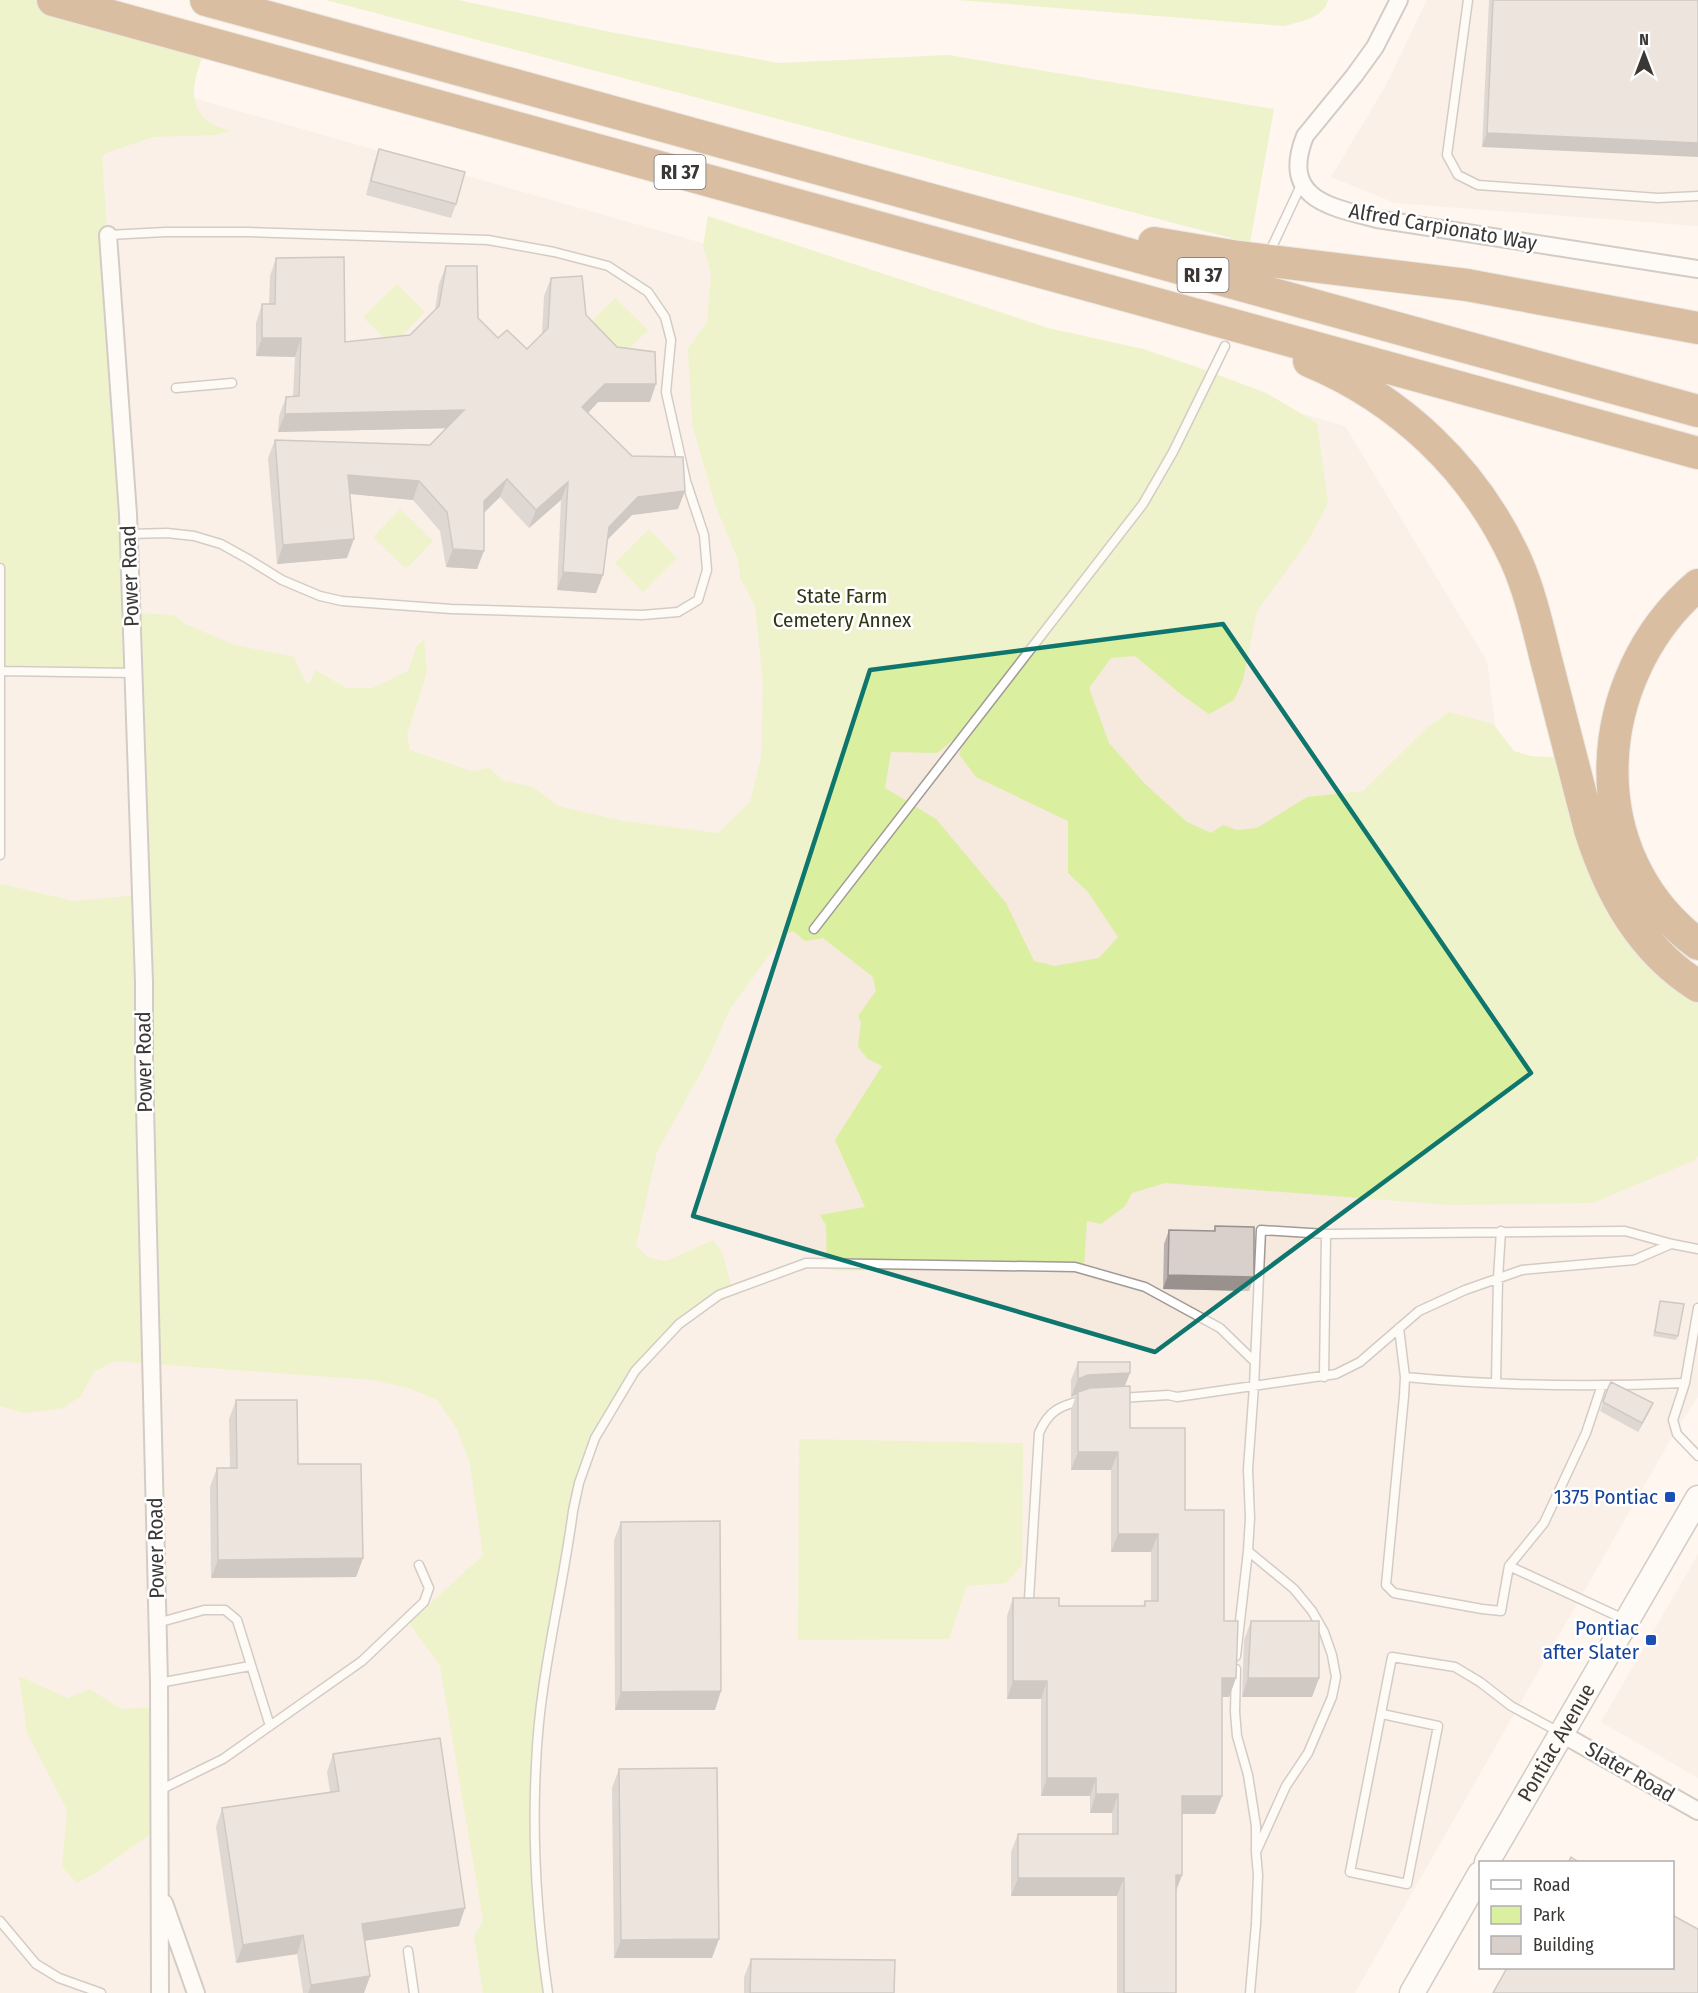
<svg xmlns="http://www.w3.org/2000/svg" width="1698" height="1993" font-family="'Fira Sans Condensed',sans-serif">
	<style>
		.built { fill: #f6e9dd }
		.green { fill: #dbefa0; fill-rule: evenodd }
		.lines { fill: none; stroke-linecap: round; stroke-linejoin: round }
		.lane-casing { stroke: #a19a94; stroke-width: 11 }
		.street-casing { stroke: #a19a94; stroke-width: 20 }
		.secondary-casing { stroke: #a19a94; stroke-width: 27 }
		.highway-casing { stroke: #d8d7d7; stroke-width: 34 }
		.lane { stroke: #fff; stroke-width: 8 }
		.street { stroke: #fff; stroke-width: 16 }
		.secondary { stroke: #fff; stroke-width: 24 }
		.highway { stroke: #ad7a45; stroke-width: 32 }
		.wall { fill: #bbb2af }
		.shaded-wall { fill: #98918e }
		.building { fill: #d9cfcb; stroke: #98918e; stroke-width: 1.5 }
		.marked { fill: none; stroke: #0f766e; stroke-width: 4.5; stroke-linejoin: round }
		.transit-dot { fill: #1a4fb4; stroke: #fff; stroke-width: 2 }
		.labels { text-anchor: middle; stroke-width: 5; stroke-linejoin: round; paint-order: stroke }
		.shield { fill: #fff; stroke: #757372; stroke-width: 1.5 }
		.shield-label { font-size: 20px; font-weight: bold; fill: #3a3735 }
		.street-label { font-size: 21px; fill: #3a3735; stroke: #fff }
		.park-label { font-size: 21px; fill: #2f3714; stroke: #fff }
		.transit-label { font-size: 21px; fill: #164399; stroke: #fff; text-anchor: end }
	</style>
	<rect width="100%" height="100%" fill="#fef6ef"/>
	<path class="built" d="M1427,0h271v226l-303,-23 -64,-26 54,-90z
		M0,43l1345,383 142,235 21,167 190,246v323l-22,33 -321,563h-1355z
		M1698,1554v224l-97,-56z"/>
	<path class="green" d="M0,0h46l160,46c-8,24 -22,51 -1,73 5,6 18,9 26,12l-16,4 -62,2 -47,16 -4,3 31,457 41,2 11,9 50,21 59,12 11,24 4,3 7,-14 30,18h26l36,-17 9,-26 7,-5 3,32 -20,63 3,15 61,21 18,-3 15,13 29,6 25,19 65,15 95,12 32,-31 11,-45 2,-73 -8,-78 -15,-28 -2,-18 -23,-56 -23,-80 -4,-75 19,-27 4,-49 -8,-27 5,-30 340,112 95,21 54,18 69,26 51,30 11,80 -20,38 -51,70 -14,69 -9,20 -25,14 -27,-19 -47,-39 -24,2 -22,30 20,55 36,41 42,38 24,11 12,-8 14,5 20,-2 50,-31 56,-6 65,-64 21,-15 44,12 21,27 17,5 38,2 21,77 108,152v169l-3,4 -102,43 -143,2 -285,-22 -33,10 -7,13 -24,18 -14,-3 -3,45 -4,2 -245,3 -8,-3 -1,-43 -6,-10 45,-8 -30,-67 47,-74 -14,-7 -10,-12 3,-25 -3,-6 18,-25 -3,-14 -50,-39 -18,3 -12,-10 -8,3 -54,73 -25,56 -49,89 -21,93 11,12 19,4 47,-21 9,12 11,38 -21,13 -52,44 -61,84 -9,18 -29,139 -26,177 2,116 14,112h-68l-9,-57 9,-15 -43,-255 -31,-43 74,-68 -13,-91 -13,-35 -20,-29 -29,-12 -36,-8 -257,-19 -21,11 -13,24 -18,12 -38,5 -25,-7v-521l1,-1 73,17 65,-6 -5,-221 -132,-6 -2,-93zM972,725l-13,29 17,23 92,44v52l20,19 30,45 -19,21 -44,8 -21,-5 -28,-58 -70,-84 -51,-31 6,-36 46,1z
		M326,0h132l152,32 169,31 169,-8 326,54 -24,134z
		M958,0h370c-4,18 -29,22 -44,26z
		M397,284l28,28 -33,34 -29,-29z
		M615,298l33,32 -28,28 -33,-32z
		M400,509l33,32 -27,28 -33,-32z
		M649,529l28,29 -34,34 -28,-29z
		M799,1439l224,4 -1,122 -16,18 -39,3 -18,53 -151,1z
		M19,1676l49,22 22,-9 31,20 39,-2 -1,121 -64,45 -18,10 -15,-16 5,-57 -40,-77z"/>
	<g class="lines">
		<g class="lane-casing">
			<path id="lane" d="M1468,0l-21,155 11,20 20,10 180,13 40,-2
				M108,235l58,-3h81l241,8 66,12 54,14 40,26 17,25 6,23 -5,52 20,89 18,54 3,35 -9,30 -20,12 -36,3 -191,-6 -109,-8 -22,-5 -38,-16 -34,-21 -27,-15 -27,-8 -27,-3 -39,1
				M1272,247l30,-64
				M176,388l56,-5
				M0,568v287
				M0,671l134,2
				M814,929l329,-425 30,-52 52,-106
				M1698,1308l-13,75 -12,37 4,14 21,22
				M1399,1328l6,49 -1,19 -18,189 8,8 88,16 19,2 8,-45 117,54
				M1324,1377l2,-143
				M1405,1377c93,9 187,10 280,6
				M1496,1383l2,-105 3,-47
				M1120,1398l48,-3 9,2 159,-23 24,-12 59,-51 46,-21 57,-20 112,-10 37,-16
				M1248,1551l46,38 18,22 12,21 8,23 4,22 -4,20 -24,56 -22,33 -30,66 2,23 -2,49 -6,69
				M1509,1566l35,-43 42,-90 16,-48
				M1029,1599l10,-166c10,-23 21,-27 44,-33
				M157,1623l47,-13h21l12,10 33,106
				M1236,1656l12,-105 2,-33 -2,-49 6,-83 7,-156 65,4 299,-3 47,13 26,5
				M1236,1669l-1,43 2,24 11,39 8,51v26
				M159,1683l91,-17
				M1382,1714l56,12 -31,158 -57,-12 42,-215 63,10 25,15 31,24 48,26
				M160,1790l63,-31 139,-98 62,-59 5,-14 -10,-23
				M0,1921l36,43 23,14 42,15
				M408,1951l6,42
				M548,1993c-11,-75 -16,-152 -12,-228 3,-86 26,-170 37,-254l6,-28 16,-45 40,-67 44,-47 40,-29 87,-32 269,4 70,20 75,41 35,34"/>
		</g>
		<g class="street-casing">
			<path id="street" d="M1399,0l-24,47 -21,29 -49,60c-25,63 25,71 72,83l321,50
				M108,235l20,279 16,468v84l15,617 1,310
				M1562,1734l136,77
				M164,1903l32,90"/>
		</g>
		<g class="secondary-casing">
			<g id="secondary">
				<path id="s1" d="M1487,1862l211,-364"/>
				<path d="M1412,1993l68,-119"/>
			</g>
		</g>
		<g class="highway-casing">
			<path id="highway" d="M53,0l1645,453
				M206,0l1492,411
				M1154,243l84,14 229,28 231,43
				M1309,361c91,38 164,107 206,197 16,35 24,75 34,113 14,53 27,106 41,159 20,63 51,120 108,156
				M1698,585c-108,92 -120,270 0,359"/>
		</g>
		<use href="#lane" class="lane"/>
		<use href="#street" class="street"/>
		<use href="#secondary" class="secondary"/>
		<use href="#highway" class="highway"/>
	</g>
	<path class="wall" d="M1489,0h209l-216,147z
		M379,149l77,55 -5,14 -85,-23 8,-32z
		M276,258l69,84 65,-7 25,-25 4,-26 7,-18 32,52 20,20 29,11 15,-15 2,-38 7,-18 35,37 64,87h-52l-10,11 90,96 -46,6 -25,25 -4,35 -7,18 -39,-3 4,-90 -32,28 -29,-31 -16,16 -7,56 -31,-2 -6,-36 -27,-31 -63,-6 -3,64 -70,6 -9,-106 7,-18 155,5 16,-17 -168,4 1,-16 7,-19 7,-1 2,-39 -39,-1v-33l6,-19h7l1,-28z
		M1215,1226l39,51 -5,14 -86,-2 1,-45 5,-14 45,1z
		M1660,1301l18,35 -2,4 -23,-4z
		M1078,1362l47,24 5,42 55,82 39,111 12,57 -7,19h-7l-7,117h-33v61l-6,16v102h-59v-97h-106v-44l7,-18h94v-21h-22v-17h-49v-97h-34v-83l6,-18 46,8h84l2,-5h6v-49h-40v-82h-40v-60l5,-15 -5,2v-17z
		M1608,1388l45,15 -4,9 -11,20 -38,-21z
		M236,1400l62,64 65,94 -7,19 -145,1 -1,-91 7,-19h13l-1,-49z
		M621,1522l94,188h-100l-1,-170z
		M1251,1621l68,57 -7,19h-70l2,-57z
		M333,1754l126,172 -94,15 5,35 -6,17h-61l-6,-39 -61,9 -20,-136 6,-19 108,-16 -3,-20z
		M619,1769l93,189h-98l-2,-170z
		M751,1959l143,34h-150v-16z"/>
	<path class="shaded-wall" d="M1487,133l211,10v14l-216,-10z
		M262,338h39l-6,19 -39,-1z
		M605,384h51l-6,18h-52l-22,24 6,-19z
		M464,410l-7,18 -179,4 7,-18z
		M348,475l71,6 -6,19 -72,-7z
		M507,479l-7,18 -23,22 7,-18z
		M568,482l-7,18 -32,28 7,-18z
		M685,491l-7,18 -46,6 -30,30 7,-18 29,-30z
		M354,539l-7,19 -70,6 6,-19z
		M453,549l31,2 -7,18 -31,-2z
		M563,572l40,3 -7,18 -39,-3z
		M1168,1275l86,2 -5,14 -86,-2z
		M1130,1373l-7,18 -45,1 -2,3 -5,2 7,-18 10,-4z
		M1653,1403l-4,9 -11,20 4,-9z
		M1078,1452h40l-7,18h-40z
		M1118,1534h40l-7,18h-40z
		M363,1558l-7,19 -145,1 7,-18z
		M1222,1678h14l-7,19h-14z
		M1248,1678h71l-7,19h-70z
		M1013,1681h34l-6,18h-34z
		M721,1691l-6,19h-100l6,-18z
		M1047,1778h49l-6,18h-49z
		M1096,1794h22l-6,19h-22z
		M1182,1796h40l-7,18h-40z
		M1176,1875h6l-7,18z
		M1018,1878h106l-7,18h-106z
		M465,1908l-6,18 -103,16 6,-18z
		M303,1935l-6,19 -61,9 7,-18z
		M719,1939l-7,19h-98l7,-18z
		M370,1976l-6,17h-56l3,-8z"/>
	<path class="building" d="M1493,0h205v143l-211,-10z
		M379,149l86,23 -9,32 -85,-23z
		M344,257l1,85 65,-7 29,-29 7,-40h31l1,52 20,20 9,-8 20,19 21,-21 3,-50 31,-2 4,39 31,32 38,5 1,32h-51l-23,23 50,49 51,1 2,34 -47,6 -29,30 -6,48 -40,-3 5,-90 -32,28 -29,-31 -23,22v50l-31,-2 -6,-37 -28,-31 -71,-6 6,64 -71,6 -8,-105 155,5 34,-35 -179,4 1,-17 13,-1 2,-58h-39v-34h13l1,-46z
		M1215,1226l39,1v50l-86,-2 1,-45 46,1z
		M1660,1301l24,3 -6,32 -23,-4z
		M1078,1362h52v11l-42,2 -10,4z
		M1611,1382l42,21 -11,20 -39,-21 5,-14z
		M1130,1386v42h55v82h39v111h14l-2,57h-14v118h-40v79h-6v118h-52v-115h-106v-44h100v-40h-22v-16h-49v-97h-34v-83h46v8h86v-5h13v-67h-40v-82h-40v-60l12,-4z
		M236,1400h61l1,64h63l2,94 -145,2 -1,-92h20z
		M720,1521l1,170 -100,1v-170z
		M1251,1621h68v57h-71z
		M440,1738l25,170 -103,16 8,52 -59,9 -8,-50 -60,10 -21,-137 117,-17 -6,-37z
		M717,1768l2,171 -98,1 -2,-171z
		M1571,1857l9,6h-12z
		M1672,1915l26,14v64h-205l14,-25h165z
		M751,1959l144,1 -1,33h-144z"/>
	<path d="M0 0H1698V1993H0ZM1223,624l308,449 -376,279 -462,-136 177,-546z" fill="#fef6ef" fill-opacity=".55" fill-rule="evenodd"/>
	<path class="marked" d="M1223,624l308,449 -376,279 -462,-136 177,-546z"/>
	<g class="transit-dot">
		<rect x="1664" y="1491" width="12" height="12" rx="3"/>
		<rect x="1645" y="1634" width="12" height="12" rx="3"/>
	</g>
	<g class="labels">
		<g class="shield">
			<rect x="654.5" y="155" width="51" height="34" rx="4.5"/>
			<rect x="1177.5" y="258" width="51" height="34" rx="4.5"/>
		</g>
		<g class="shield-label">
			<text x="680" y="179">RI 37</text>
			<text x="1203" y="282">RI 37</text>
		</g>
		<g class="street-label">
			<text transform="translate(1443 227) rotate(10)" y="7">Alfred Carpionato Way</text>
			<text transform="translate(130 576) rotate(-92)" y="7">Power Road</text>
			<text transform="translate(144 1062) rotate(-91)" y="7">Power Road</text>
			<text transform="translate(156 1548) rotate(-91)" y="7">Power Road</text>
			<text dy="7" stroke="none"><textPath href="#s1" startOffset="138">Pontiac Avenue</textPath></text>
			<text transform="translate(1630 1772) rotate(30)" y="7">Slater Road</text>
		</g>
		<g class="park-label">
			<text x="842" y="603">State Farm<tspan x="842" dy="24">Cemetery Annex</tspan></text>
		</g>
		<g class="transit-label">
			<text x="1658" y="1504">1375 Pontiac</text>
			<text x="1639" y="1635">Pontiac<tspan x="1639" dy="24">after Slater</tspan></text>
		</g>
	</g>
	<rect x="1479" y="1861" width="195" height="108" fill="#ffffff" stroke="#b0afae" stroke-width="1.5"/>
	<rect x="1491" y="1880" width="30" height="9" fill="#ffffff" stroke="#b0afae" stroke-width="1.5"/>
	<text x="1533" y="1891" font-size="18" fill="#3a3735">Road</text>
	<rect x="1491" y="1906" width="30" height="18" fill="#dbefa0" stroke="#b0afae" stroke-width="1.5"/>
	<text x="1533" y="1921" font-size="18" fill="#3a3735">Park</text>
	<rect x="1491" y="1936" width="30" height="18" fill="#d9cfcb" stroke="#b0afae" stroke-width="1.5"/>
	<text x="1533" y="1951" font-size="18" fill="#3a3735">Building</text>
	<g transform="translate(1644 54)" stroke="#ffffff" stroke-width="4.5" paint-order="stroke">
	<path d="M0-4.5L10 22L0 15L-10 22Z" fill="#3a3735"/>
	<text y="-9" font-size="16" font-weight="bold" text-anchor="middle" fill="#3a3735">N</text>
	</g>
</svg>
